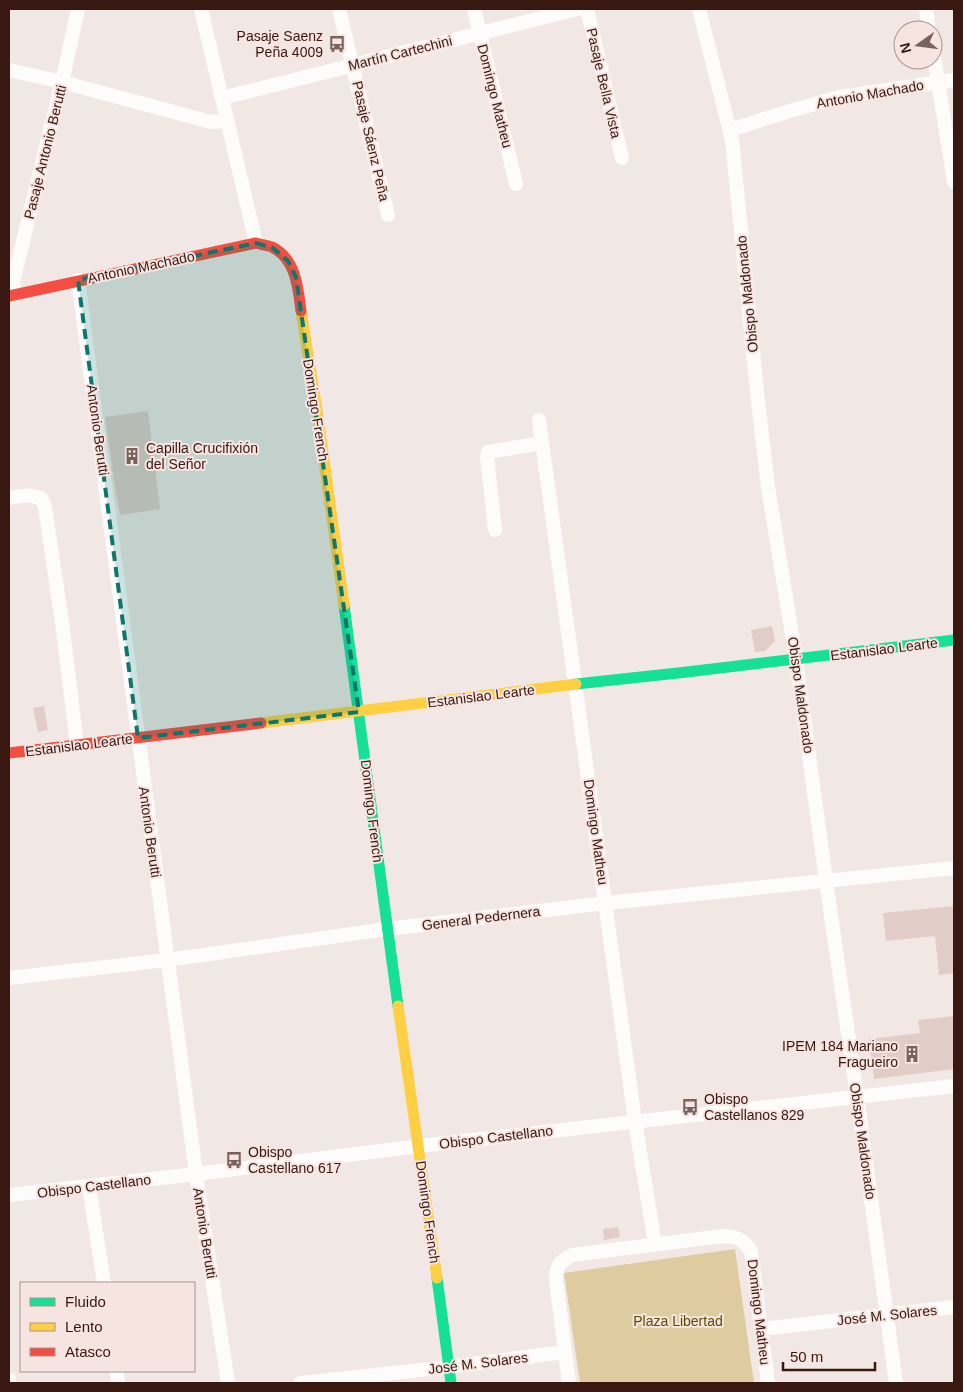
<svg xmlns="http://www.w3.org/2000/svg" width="963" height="1392" font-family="Arial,sans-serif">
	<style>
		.green { fill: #decca0 }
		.building { fill: #e2ccc7 }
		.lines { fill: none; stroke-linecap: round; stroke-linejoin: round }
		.street { stroke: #fdfcfb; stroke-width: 14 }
		.fast { stroke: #16e098; stroke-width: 11 }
		.slow { stroke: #ffcf43; stroke-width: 11 }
		.jam { stroke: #f24e42; stroke-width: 11 }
		.marked { fill: #0f766e; fill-opacity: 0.2; stroke: #0f766e; stroke-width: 4; stroke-dasharray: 10 6; stroke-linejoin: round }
		.labels { text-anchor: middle; stroke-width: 4; stroke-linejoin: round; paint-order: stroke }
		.poi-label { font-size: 14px; fill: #391812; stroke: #f6e4e0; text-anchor: start }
		.street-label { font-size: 14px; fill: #391812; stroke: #f6e4e0 }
		.park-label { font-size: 14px; fill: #5e4b02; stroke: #f6e4e0 }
	</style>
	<rect width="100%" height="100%" fill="#f1e8e5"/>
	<path class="green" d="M735,1249l19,134h-174l-16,-110z"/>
	<path class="building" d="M148,411l12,98 -40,6 -4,-21 -11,-77z
		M772,626l3,15 -10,10 -10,1 -4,-22z
		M44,706l4,24 -10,2 -5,-24z
		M954,906v67l-15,2 -4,-39 -49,5 -3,-28z
		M954,1016v53l-80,10 -5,-40 51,-6 -2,-13z
		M618,1227l2,10 -16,3 -1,-11z"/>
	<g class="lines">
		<path class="street" d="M201,9l55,234
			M339,9l49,206
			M474,9l42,175
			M587,9l35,149
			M699,9l33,131 25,252 11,95 28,172 30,222 31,215 39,287
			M926,9l3,21
			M933,50l21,132
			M9,70l53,12 145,39 8,1 12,-2
			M222,98l355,-89
			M730,130l50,-16 59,-17 115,-17
			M78,280l118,894 32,209
			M14,294l-1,-12 49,-200 16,-73
			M539,420l96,701 20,123
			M9,498c13,-2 20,-5 33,1l3,8 17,115 15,123
			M495,530l-8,-73 1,-5 54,-9
			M9,978l158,-18 220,-31 219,-26 348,-35
			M89,1186l15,97
			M9,1195l187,-21 223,-28 535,-60
			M761,1329l193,-22
			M117,1371l1,12
			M9,1379v4
			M301,1383l148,-16 116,-15
			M569,1383l-13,-103c0,-14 3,-18 16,-25l150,-19c15,1 20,2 29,15l17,132"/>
		<path class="fast" d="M344,605l54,401
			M576,684l111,-12 267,-32
			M437,1278l14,105"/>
		<path class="slow" d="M301,311l17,105 26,189
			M261,723l315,-39
			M398,1006l39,272"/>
		<path class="jam" d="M9,296l247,-53c5,2 11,2 16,4 24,12 26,40 29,64
			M9,753l252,-30"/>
	</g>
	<path class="marked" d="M256,243l17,5 15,13 8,16 63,435 -221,26 -60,-458z"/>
	<defs>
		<g id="bus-bare" transform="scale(1.35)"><path d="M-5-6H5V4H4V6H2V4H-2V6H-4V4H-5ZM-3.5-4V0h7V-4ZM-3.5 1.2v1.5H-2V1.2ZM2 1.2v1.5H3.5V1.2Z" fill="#79615c" stroke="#f6e4e0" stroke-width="2.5" paint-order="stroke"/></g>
		<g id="building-bare" transform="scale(1.35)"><path d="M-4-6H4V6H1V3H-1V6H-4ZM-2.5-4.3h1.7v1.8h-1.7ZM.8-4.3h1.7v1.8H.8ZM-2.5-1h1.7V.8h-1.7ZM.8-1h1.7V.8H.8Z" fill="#79615c" stroke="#f6e4e0" stroke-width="2.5" paint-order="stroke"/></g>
	</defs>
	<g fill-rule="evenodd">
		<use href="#bus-bare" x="337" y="44"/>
		<use href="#building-bare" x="132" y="456"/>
		<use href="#building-bare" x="912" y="1054"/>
		<use href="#bus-bare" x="690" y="1107"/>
		<use href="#bus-bare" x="234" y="1160"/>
	</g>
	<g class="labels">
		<g class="poi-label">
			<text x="323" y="41" text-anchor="end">Pasaje Saenz<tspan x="323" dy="16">Peña 4009</tspan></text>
			<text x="146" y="453">Capilla Crucifixión<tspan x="146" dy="16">del Señor</tspan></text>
			<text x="898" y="1051" text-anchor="end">IPEM 184 Mariano<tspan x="898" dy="16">Fragueiro</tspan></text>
			<text x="704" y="1104">Obispo<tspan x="704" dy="16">Castellanos 829</tspan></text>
			<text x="248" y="1157">Obispo<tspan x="248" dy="16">Castellano 617</tspan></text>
		</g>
		<g class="street-label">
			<text transform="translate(400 53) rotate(-14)" y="5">Martín Cartechini</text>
			<text transform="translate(604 83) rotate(77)" y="5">Pasaje Bella Vista</text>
			<text transform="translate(870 94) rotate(-10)" y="5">Antonio Machado</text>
			<text transform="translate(495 96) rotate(76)" y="5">Domingo Matheu</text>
			<text transform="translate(371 141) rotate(77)" y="5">Pasaje Sáenz Peña</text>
			<text transform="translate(45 152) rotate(-76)" y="5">Pasaje Antonio Berutti</text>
			<text transform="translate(141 267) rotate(-12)" y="5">Antonio Machado</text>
			<text transform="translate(747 294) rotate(-96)" y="5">Obispo Maldonado</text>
			<text transform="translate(316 410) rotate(81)" y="5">Domingo French</text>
			<text transform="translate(98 430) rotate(82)" y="5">Antonio Berutti</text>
			<text transform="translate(884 649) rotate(-7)" y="5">Estanislao Learte</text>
			<text transform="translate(801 695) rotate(82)" y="5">Obispo Maldonado</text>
			<text transform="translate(481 696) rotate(-7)" y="5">Estanislao Learte</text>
			<text transform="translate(79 745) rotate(-7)" y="5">Estanislao Learte</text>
			<text transform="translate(372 811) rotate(83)" y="5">Domingo French</text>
			<text transform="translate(150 832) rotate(82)" y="5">Antonio Berutti</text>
			<text transform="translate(596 832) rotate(82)" y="5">Domingo Matheu</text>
			<text transform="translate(481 918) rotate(-7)" y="5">General Pedernera</text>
			<text transform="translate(496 1137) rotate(-7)" y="5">Obispo Castellano</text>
			<text transform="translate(863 1141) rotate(82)" y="5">Obispo Maldonado</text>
			<text transform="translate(94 1186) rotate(-7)" y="5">Obispo Castellano</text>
			<text transform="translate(428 1212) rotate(82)" y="5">Domingo French</text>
			<text transform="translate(205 1233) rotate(81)" y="5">Antonio Berutti</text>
			<text transform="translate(759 1312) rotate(83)" y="5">Domingo Matheu</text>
			<text transform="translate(887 1315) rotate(-6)" y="5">José M. Solares</text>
			<text transform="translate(478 1363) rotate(-7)" y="5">José M. Solares</text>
		</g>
		<g class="park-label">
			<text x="678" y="1326">Plaza Libertad</text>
		</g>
	</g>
	<rect width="963" height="1392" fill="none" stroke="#391812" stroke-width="20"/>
	<rect x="20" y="1282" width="175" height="90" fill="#f6e4e0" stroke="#aa928e"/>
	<rect x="30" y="1298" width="25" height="8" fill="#16e098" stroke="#aa928e"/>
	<text x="65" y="1307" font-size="15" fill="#391812">Fluido</text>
	<rect x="30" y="1323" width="25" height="8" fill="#ffcf43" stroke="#aa928e"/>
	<text x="65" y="1332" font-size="15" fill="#391812">Lento</text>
	<rect x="30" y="1348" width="25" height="8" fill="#f24e42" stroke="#aa928e"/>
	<text x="65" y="1357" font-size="15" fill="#391812">Atasco</text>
	<g transform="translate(918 45) rotate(256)"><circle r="24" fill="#f6e4e0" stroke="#aa928e"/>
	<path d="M0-4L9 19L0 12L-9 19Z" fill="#79615c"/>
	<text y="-8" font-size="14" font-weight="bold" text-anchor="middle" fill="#391812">N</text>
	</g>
	<path d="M783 1362v8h92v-8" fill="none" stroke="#391812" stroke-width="2.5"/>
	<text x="790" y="1362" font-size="15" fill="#391812" stroke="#f6e4e0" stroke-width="4" paint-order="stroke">50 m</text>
</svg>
